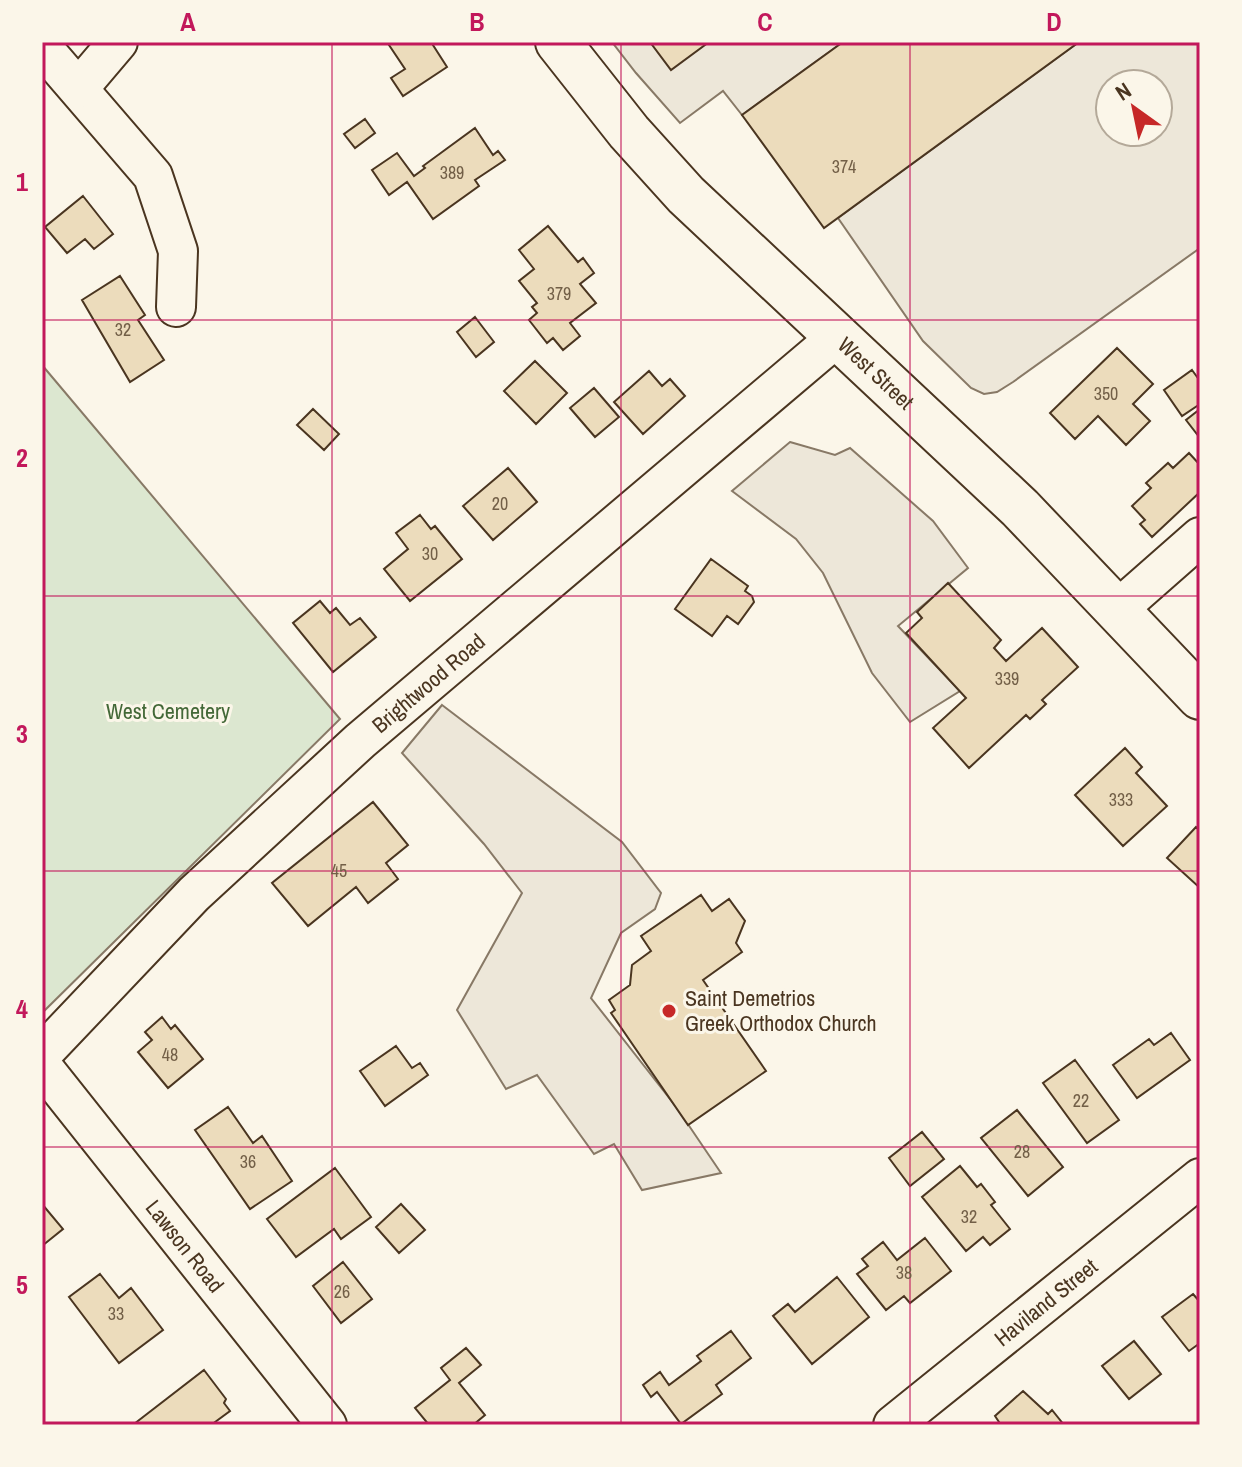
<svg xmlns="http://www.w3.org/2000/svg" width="1242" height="1467" font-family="'Archivo Narrow',sans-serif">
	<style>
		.green { fill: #dce7d0; stroke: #887966; stroke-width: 2 }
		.parking { fill: #ede7d9; stroke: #887966; stroke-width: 2; fill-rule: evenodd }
		.building { fill: #ecdcbc; stroke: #4a3520; stroke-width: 2 }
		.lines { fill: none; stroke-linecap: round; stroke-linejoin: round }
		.minor-casing { stroke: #4a3520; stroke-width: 42 }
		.major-casing { stroke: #4a3520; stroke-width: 48 }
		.minor { stroke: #fbf6e9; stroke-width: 38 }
		.major { stroke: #fbf6e9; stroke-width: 44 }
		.grid { fill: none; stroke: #c2185b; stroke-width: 2; stroke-opacity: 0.55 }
		.poi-dot { fill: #c62828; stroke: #fbf6e9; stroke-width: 3 }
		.labels { text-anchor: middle; stroke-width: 6; stroke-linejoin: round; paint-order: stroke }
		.number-label { font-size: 18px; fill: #725f47 }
		.street-label { font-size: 22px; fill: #4a3520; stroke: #fbf6e9 }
		.park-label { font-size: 22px; fill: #436837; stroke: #fbf6e9 }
		.poi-label { font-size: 22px; fill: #4a3520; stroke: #fbf6e9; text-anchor: start }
		.neatline { fill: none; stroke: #c2185b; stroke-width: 3 }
		.grid-label { font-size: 26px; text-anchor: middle; font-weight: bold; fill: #c2185b }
	</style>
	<rect width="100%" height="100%" fill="#fbf6e9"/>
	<path class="green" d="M42,365l298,354 -298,294z"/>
	<path class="parking" d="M612,42h231l-101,73 -19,-24 -43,32 -44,-50z
		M1079,42h121v206l-187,134 -16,10 -13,2 -13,-6 -48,-47 -85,-123zM1110,84h48v48h-48z
		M790,442l45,13 15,-7 83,73 35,47 -70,58 62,65 -50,31 -38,-49 -49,-100 -27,-34 -64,-48z
		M442,705l180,137 39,51 -6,16 -34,24 -30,65 86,110 44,65 -79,17 -28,-46 -20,10 -57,-79 -31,14 -49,-79 65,-117 -38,-49 -82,-91z"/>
	<path class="building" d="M387,42h44l16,25 -44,29 -12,-18 14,-9z
		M650,42h59l-38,28z
		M843,42h236l-255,186 -82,-113z
		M365,119l10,14 -20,15 -11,-14z
		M475,128l18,27 5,-4 7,9 -30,20 4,6 -46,33 -26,-37 -18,13 -17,-25 25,-17 17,23 11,-8 -2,-2z
		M83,196l30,38 -19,15 -9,-10 -18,14 -22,-26z
		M548,226l30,36 5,-4 11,15 -14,11 16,19 -26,20 10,13 -17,14 -10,-12 -6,5 -18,-23 8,-7 -5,-6 5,-4 -18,-22 15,-12 -15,-19z
		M120,276l25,39 -7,5 26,40 -34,22 -48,-82z
		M475,317l19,25 -18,15 -19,-25z
		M1117,348l36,36 -20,20 17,17 -24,24 -28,-29 -23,23 -25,-26z
		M535,361l32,32 -31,31 -32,-33z
		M1192,370l8,11v23l-18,12 -18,-26z
		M649,371l13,15 8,-7 15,17 -42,38 -29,-32z
		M594,388l25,29 -24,20 -25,-29z
		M313,409l26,25 -15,16 -27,-25z
		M1200,409v29l-14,-18z
		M1189,453l11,12v27l-48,45 -12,-13 5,-4 -13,-14 19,-18 -5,-5 22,-20 5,5z
		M508,468l29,34 -44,38 -30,-34z
		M420,515l11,14 4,-3 27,33 -52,42 -26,-32 24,-20 -12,-16z
		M711,559l37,27 -3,5 7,5 2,6 -16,22 -11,-8 -15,20 -37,-27z
		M948,583l53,57 -7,8 12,13 36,-33 36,39 -36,33 4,4 -16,15 -4,-4 -57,53 -36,-40 33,-30 -60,-65 16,-15 -5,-6z
		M320,601l10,12 6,-5 14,17 10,-7 16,19 -43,35 -40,-49z
		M1125,748l17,19 -6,6 31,33 -44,40 -48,-51z
		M373,802l35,43 -22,18 12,16 -30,24 -12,-16 -48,39 -36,-43z
		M1196,827l4,4v57l-33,-30z
		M701,895l11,16 17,-12 16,22 -9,22 6,9 -39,28 63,91 -78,54 -77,-112 4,-3 -6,-10 21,-15 2,-20 19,-14 -10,-15z
		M162,1017l9,12 4,-4 28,34 -35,29 -30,-36 14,-12 -7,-8z
		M1171,1033l19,27 -53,38 -24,-33 36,-26 5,6z
		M396,1046l16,22 8,-5 8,12 -43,31 -25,-35z
		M1075,1060l44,60 -32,23 -44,-60z
		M228,1107l25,36 9,-7 30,45 -42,28 -55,-79z
		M1017,1110l46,57 -35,29 -47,-58z
		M922,1132l22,27 -34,27 -21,-28z
		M960,1166l17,21 4,-3 14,18 -4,3 19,24 -20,16 -7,-8 -17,14 -44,-54z
		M335,1168l36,49 -30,22 -7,-10 -38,28 -29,-38z
		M42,1204l21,25 -21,17z
		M401,1204l24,26 -26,23 -23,-26z
		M925,1238l26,33 -41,32 -6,-7 -18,14 -29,-36 11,-8 -6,-7 21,-17 14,18z
		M343,1262l29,37 -31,24 -28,-37z
		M100,1274l19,24 12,-10 32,42 -44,33 -50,-66z
		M837,1277l32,40 -57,47 -39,-48 15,-12 7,8z
		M1193,1294l7,8v41l-11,8 -27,-34z
		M731,1331l20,27 -35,27 6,9 -41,30 -24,-32 -6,5 -8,-12 17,-13 9,13 32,-24 -4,-5z
		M1134,1341l27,33 -32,25 -27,-33z
		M466,1348l15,17 -22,18 26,32 -12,10h-44l-14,-17 35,-28 -9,-12z
		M204,1370l22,29 -2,4 6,8 -19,14 -77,-1z
		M1023,1391l25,23 4,-4 12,15h-63l-6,-9z"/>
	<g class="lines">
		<g class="minor-casing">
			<g id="minor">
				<path d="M42,47l111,129 25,75 -2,56"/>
				<path d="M79,88l39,-46"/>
				<path d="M1117,610l83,-73"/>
				<path id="s1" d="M42,1054l152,-160 166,-153 476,-403"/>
				<path id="s2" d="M42,1066l285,359"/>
				<path id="s3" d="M893,1425l307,-247"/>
			</g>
		</g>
		<g class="major-casing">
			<g id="major">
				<path id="s4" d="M558,42l71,90 57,63 334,313 180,189"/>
			</g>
		</g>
		<use href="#minor" class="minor"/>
		<use href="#major" class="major"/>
	</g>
	<path class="grid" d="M332,42v1383M621,42v1383M910,42v1383M42,320h1158M42,596h1158M42,871h1158M42,1147h1158"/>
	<circle class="poi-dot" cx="669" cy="1011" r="8"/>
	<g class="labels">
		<g class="number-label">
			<text x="844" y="173">374</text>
			<text x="452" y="179">389</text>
			<text x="559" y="300">379</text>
			<text x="123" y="336">32</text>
			<text x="1106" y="400">350</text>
			<text x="500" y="510">20</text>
			<text x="430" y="560">30</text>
			<text x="1007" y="685">339</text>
			<text x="1121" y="806">333</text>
			<text x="339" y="877">45</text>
			<text x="170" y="1061">48</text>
			<text x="1081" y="1107">22</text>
			<text x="1022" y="1158">28</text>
			<text x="248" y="1168">36</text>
			<text x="969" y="1223">32</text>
			<text x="904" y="1279">38</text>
			<text x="342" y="1298">26</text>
			<text x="116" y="1320">33</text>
		</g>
		<g class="street-label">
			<text dy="8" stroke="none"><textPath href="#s4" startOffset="460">West Street</textPath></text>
			<text dy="8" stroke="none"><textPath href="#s1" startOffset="536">Brightwood Road</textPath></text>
			<text dy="8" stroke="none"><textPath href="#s2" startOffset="230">Lawson Road</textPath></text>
			<text dy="8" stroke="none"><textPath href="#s3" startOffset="196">Haviland Street</textPath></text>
		</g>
		<g class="park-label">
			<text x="168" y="719">West Cemetery</text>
		</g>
		<g class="poi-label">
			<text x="685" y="1006">Saint Demetrios<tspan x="685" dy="25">Greek Orthodox Church</tspan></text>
		</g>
	</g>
	<rect width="1242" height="1467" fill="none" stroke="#fbf6e9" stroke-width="88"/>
	<g transform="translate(1134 108) rotate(327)"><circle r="38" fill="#fbf6e9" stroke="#b4a999" stroke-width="2"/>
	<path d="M0-6L14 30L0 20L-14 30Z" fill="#c62828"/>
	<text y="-12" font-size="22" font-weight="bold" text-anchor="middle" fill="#4a3520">N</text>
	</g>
	<rect x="44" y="44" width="1154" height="1379" class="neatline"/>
	<g class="grid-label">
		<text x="188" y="31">A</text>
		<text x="477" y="31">B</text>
		<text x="765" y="31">C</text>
		<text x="1054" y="31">D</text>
		<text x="22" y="191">1</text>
		<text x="22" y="467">2</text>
		<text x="22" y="743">3</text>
		<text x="22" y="1018">4</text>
		<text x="22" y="1294">5</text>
	</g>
</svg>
